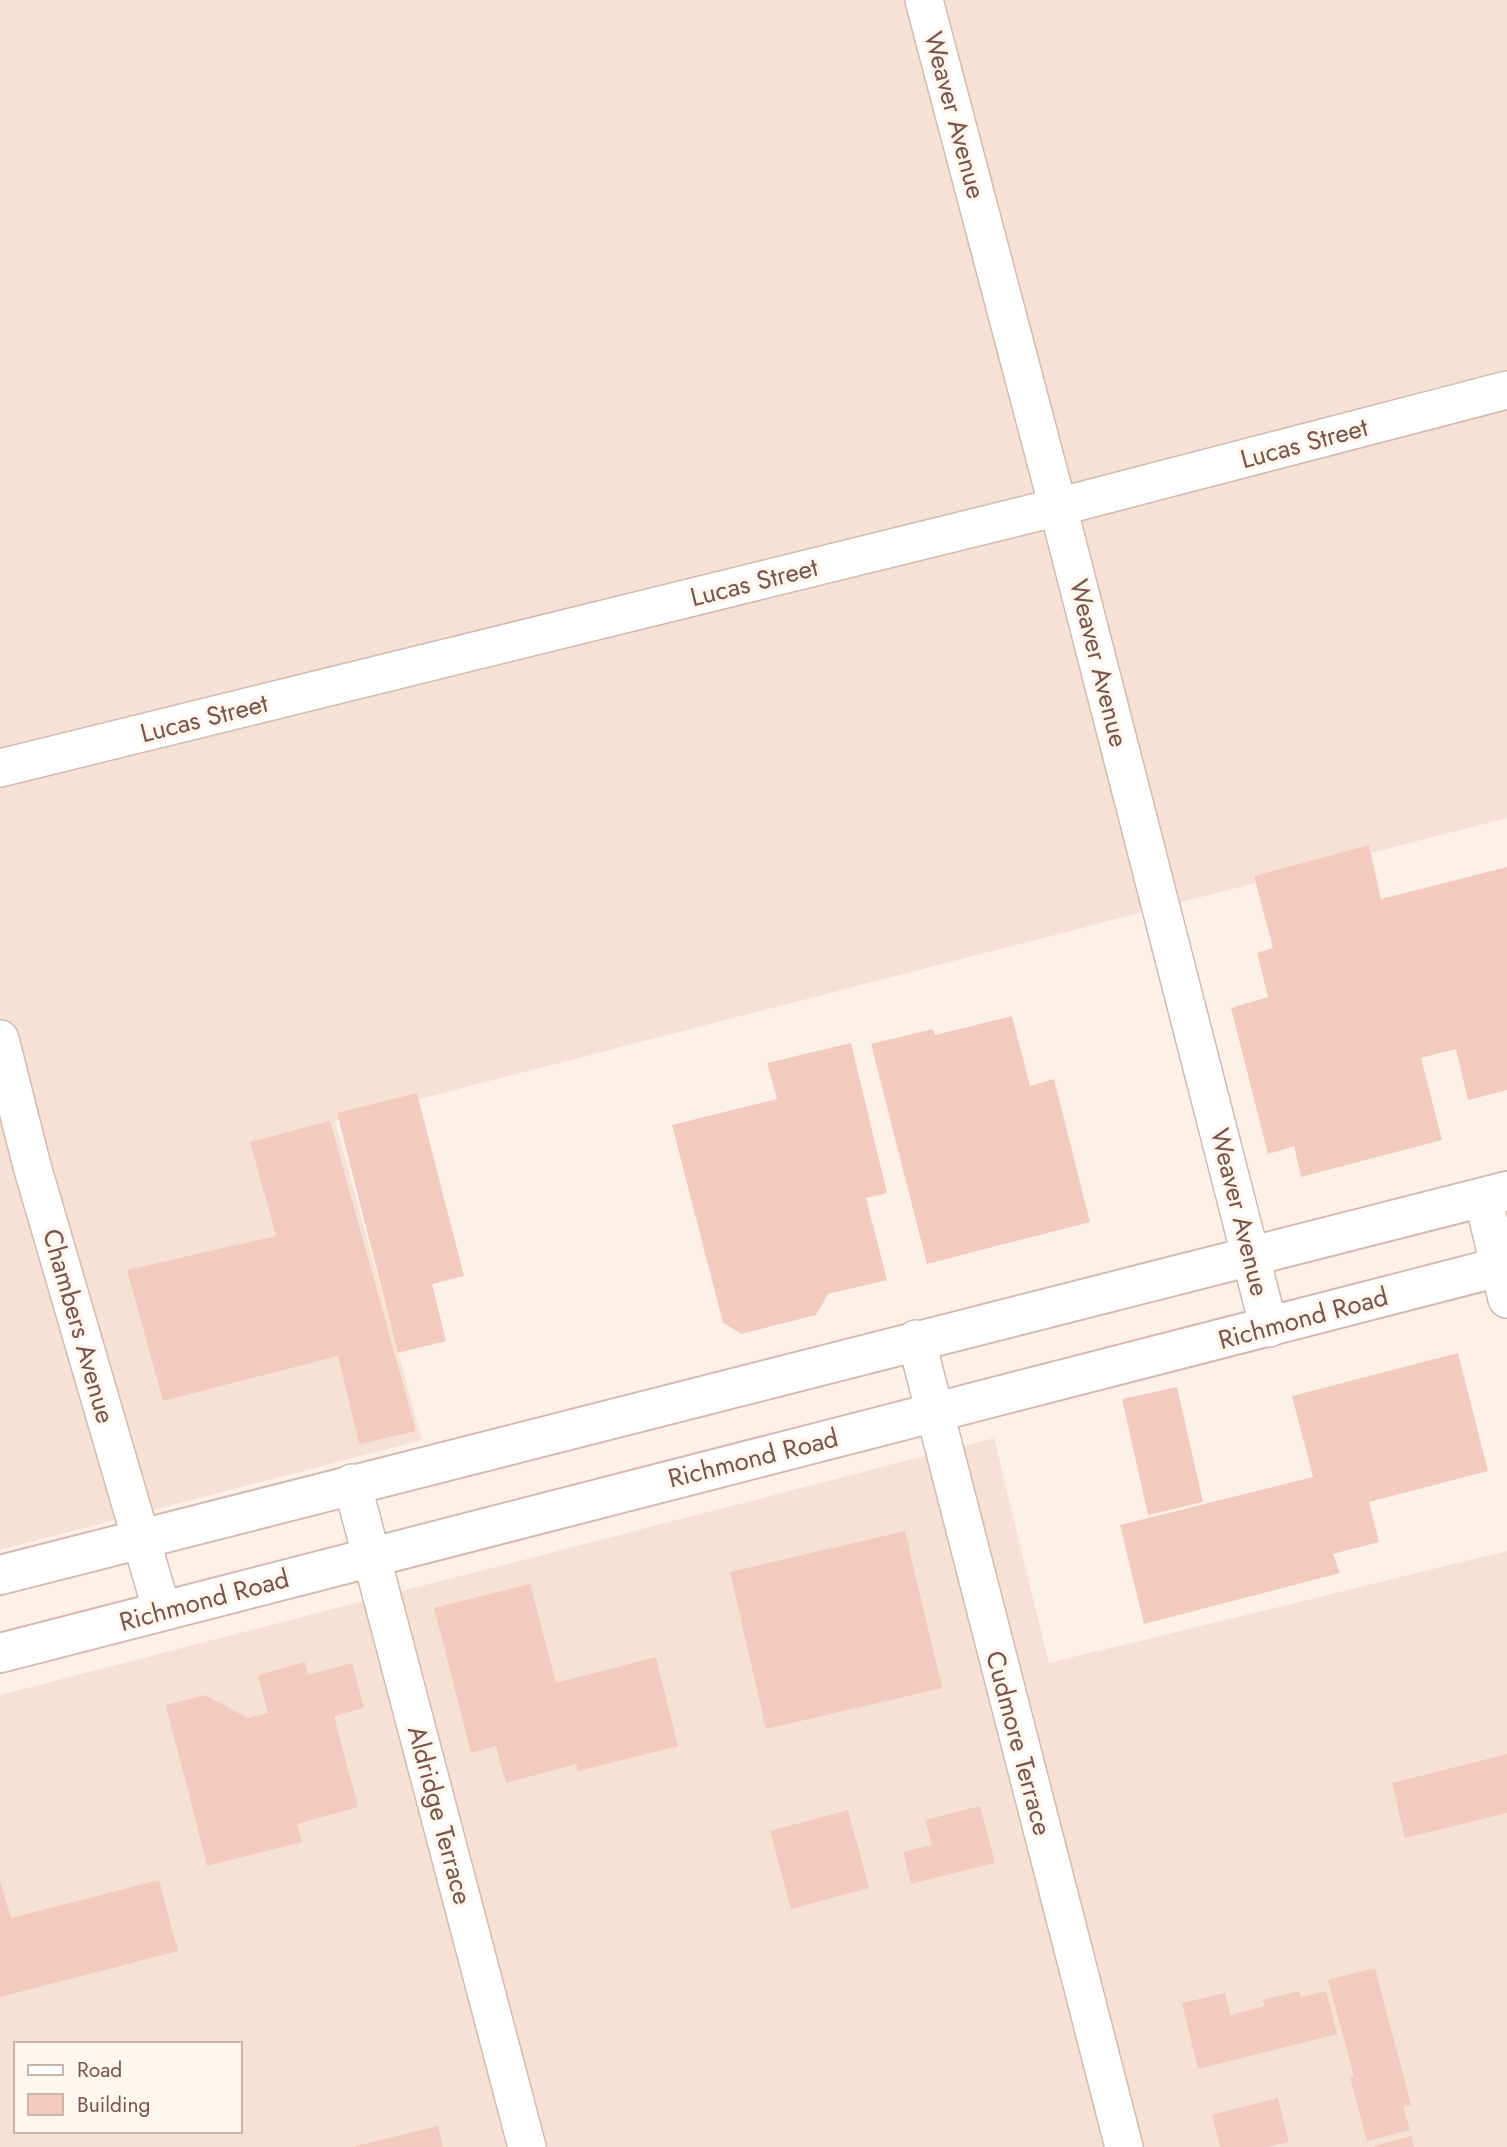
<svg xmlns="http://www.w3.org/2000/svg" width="1507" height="2147" font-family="Jost,sans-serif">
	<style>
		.residential { fill: #f5e2d5; fill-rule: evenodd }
		.building { fill: #f3cbbe }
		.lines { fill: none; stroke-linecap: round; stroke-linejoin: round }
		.street-casing { stroke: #d2baaf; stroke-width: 40 }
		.secondary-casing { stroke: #d7baaf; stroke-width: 42 }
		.street { stroke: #fff; stroke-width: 37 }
		.secondary { stroke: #fff; stroke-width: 38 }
		.labels { text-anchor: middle; stroke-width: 7; stroke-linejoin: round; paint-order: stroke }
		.street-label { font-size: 26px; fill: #78544a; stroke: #fff6ee }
	</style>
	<rect width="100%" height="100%" fill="#fdf1e7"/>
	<path class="residential" d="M0,0h1507v818l-1172,303 87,319 -422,110z
		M994,1438l55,225 458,-112v596h-1507v-452zM16,2044h224v87h-224z"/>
	<path class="building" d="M1369,845l12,54 126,-32v223l-39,10 -12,-51 -35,9 21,82 -141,37 -7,-31 -26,8 -37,-146 37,-11 -11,-44 16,-5 -19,-72z
		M1012,1016l18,70 24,-7 36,143 -163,42 -56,-220 62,-15 2,6z
		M851,1043l36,150 -21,5 21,82 -59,14 -12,21 -74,19 -19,-11 -51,-198 105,-26 -10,-36z
		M417,1093l47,183 -32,8 14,57 -48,12 -61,-240z
		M330,1121l86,310 -57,13 -21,-88 -175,45 -36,-131 149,-34 -26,-94z
		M1458,1353l30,118 -119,31 10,40 -46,12 7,19 -196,51 -24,-99 193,-48 -21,-81z
		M1177,1387l26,115 -55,13 -26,-116z
		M905,1531l37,157 -176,41 -36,-157z
		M530,1584l26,99 100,-26 22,89 -100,25 -2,-7 -70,19 -10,-37 -25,7 -37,-145z
		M305,1662l3,13 44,-12 12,45 -30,8 24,91 -61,17 5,18 -95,24 -41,-161 39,-10 43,23 20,-5 -10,-38z
		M1507,1754v59l-102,25 -13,-55z
		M980,1806l15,57 -84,21 -8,-32 29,-7 -7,-25z
		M848,1810l21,78 -78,21 -21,-78z
		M159,1880l19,71 -178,46v-116l11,37z
		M1375,1968l36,137 -8,2 7,23 -43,11 -17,-64h4l-26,-97z
		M1300,1991l1,6 25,-6 11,43 -139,35 -16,-66 43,-10 5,22 34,-9 -1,-6z
		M1278,2098l11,44 -22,5h-47l-8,-32z
		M438,2126l5,21h-87v-1z
		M1412,2136l2,11h-40v-1z"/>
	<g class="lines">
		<g class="street-casing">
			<path id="street" d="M924,0l134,507 211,821
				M0,768l1058,-261 449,-117
				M0,1039l32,127 130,445
				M1483,1197l24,102
				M916,1339l208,808
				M352,1483l175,664"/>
		</g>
		<g class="secondary-casing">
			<path id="secondary" d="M0,1575l1507,-384
				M0,1653l1507,-388"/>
		</g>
		<use href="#street" class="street"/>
		<use href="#secondary" class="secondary"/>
	</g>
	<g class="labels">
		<g class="street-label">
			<text transform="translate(955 115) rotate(75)" y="9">Weaver Avenue</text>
			<text transform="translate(1304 443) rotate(-15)" y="9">Lucas Street</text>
			<text transform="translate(754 582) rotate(-14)" y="9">Lucas Street</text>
			<text transform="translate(1099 663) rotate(76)" y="9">Weaver Avenue</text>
			<text transform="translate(204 718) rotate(-14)" y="9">Lucas Street</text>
			<text transform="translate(1240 1212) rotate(76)" y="9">Weaver Avenue</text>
			<text transform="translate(1303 1318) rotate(-15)" y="9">Richmond Road</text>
			<text transform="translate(79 1326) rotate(74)" y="9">Chambers Avenue</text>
			<text transform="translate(753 1458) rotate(-14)" y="9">Richmond Road</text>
			<text transform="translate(204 1600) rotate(-15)" y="9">Richmond Road</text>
			<text transform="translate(1019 1743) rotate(75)" y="9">Cudmore Terrace</text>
			<text transform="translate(440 1815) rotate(75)" y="9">Aldridge Terrace</text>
		</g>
	</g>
	<rect x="14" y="2042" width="228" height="91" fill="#fff6ee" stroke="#c9b5ac" stroke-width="2"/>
	<rect x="28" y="2065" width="35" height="10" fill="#ffffff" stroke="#c9b5ac" stroke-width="2"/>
	<text x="77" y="2077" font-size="21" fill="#78544a">Road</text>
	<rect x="28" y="2094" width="35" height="21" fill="#f3cbbe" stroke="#c9b5ac" stroke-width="2"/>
	<text x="77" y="2112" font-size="21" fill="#78544a">Building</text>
</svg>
